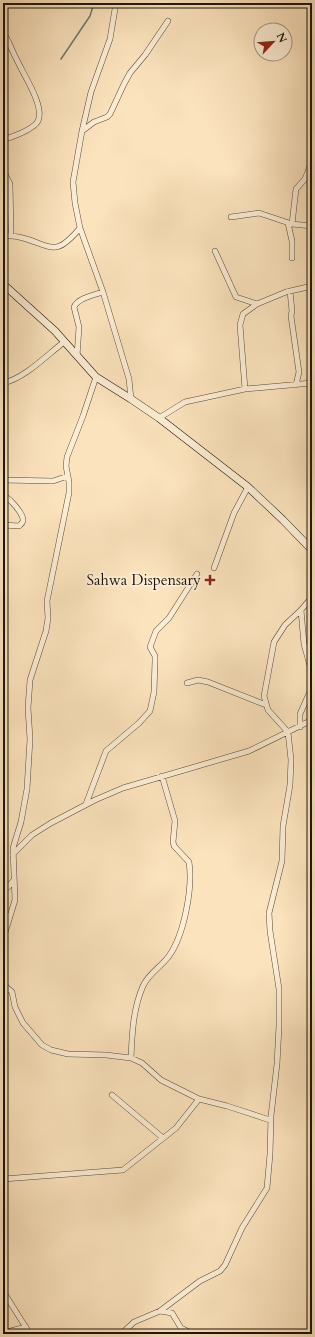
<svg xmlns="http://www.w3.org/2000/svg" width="315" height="1337" font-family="Cardo,serif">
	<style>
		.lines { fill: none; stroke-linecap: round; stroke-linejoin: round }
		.stream { stroke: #6f7875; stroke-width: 1.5 }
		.street-casing { stroke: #564837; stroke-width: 6 }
		.secondary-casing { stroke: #1f140a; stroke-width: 8 }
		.street { stroke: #fcedd4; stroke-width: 5 }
		.secondary { stroke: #fcedd4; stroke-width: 7 }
		.poi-dot { fill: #8f2418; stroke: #fcedd4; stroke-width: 1.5 }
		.labels { text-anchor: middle; stroke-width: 3.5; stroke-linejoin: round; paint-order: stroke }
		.poi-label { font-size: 15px; fill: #1f140a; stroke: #fcedd4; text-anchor: end }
	</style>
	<rect width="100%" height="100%" fill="#fbe3bd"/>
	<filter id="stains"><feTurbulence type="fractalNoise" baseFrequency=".005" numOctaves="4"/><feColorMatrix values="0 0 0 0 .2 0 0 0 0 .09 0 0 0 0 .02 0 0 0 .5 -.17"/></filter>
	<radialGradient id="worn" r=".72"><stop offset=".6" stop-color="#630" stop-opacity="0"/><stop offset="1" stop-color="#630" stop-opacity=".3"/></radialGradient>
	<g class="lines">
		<path class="stream" d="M61,59l29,-43 4,-13"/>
		<g class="street-casing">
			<path id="street" d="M116,3l-6,36 -19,53 -9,39 -9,51 2,21 5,25 23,64 26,87 2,20
				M3,32c6,9 9,19 14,28 6,14 28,46 21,61 -5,9 -26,16 -35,19
				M82,131l12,-9 13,-5 3,-3 14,-30 6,-11 15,-18 23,-34
				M3,170l7,14 1,51
				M231,217l28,-4 33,11 20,2
				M288,223l4,18v17
				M292,224l4,-35 9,-10 7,-18
				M3,236c6,-1 10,0 16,1 33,8 35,22 61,-9
				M215,251l21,46 21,7
				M290,291l2,20 -1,5 8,56 -3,13
				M77,356l2,-29 -5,-20c4,-9 20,-12 29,-15
				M3,383c21,-4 44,-28 61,-41
				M245,389l-5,-64 3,-11 14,-10 29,-12 26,-6
				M159,418l26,-16 60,-13 67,-6
				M3,480l50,1 15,-5
				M3,496c6,1 21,18 20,25 -1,3 -2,3 -4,5l-16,-1
				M214,568l20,-55 14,-26
				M301,610l3,34 8,29
				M187,683l11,-3 10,2 58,23
				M300,727v-13l12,-27
				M86,804l20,-53 33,-28 11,-12 4,-19 1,-31v-5l-5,-9 6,-16 13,-13 28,-44
				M13,854l19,-19 19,-12 44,-23 28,-12 126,-37 63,-31
				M3,890l5,-3 6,-7
				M3,939l12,-39 -2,-52 8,-26 6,-33 3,-50 -2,-31 2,-28 16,-49 2,-13 -1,-17 22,-108v-11l-3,-16 1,-9 16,-41 13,-39
				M3,984l9,8 3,15 8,16 19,22 9,5 17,4 38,1 25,3 11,5 19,17 38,19 28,7 43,14
				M131,1058c1,-24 2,-49 12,-72 6,-13 18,-19 26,-30 15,-21 24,-68 20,-94l-15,-16 -1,-4 2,-21 -13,-45
				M112,1095l51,43
				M3,1179l120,-9 53,-42 23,-29
				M3,1291l27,43
				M160,1311l12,2 9,15 12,6
				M3,1333l23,-6
				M121,1334l13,-12 26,-11 40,-30 20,-10 5,-6 17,-37 25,-40 3,-34 1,-38 6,-52 2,-38v-37l-9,-58 -1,-18 13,-52 1,-35 7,-41 1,-25 -3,-28 -20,-22 -4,-14 10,-54 11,-17 16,-15 11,-13"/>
		</g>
		<g class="secondary-casing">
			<path id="secondary" d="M3,284l52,47 41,46 35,22 28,19 89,69 35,33 29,30"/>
		</g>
		<use href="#street" class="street"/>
		<use href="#secondary" class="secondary"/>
	</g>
	<path class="poi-dot" d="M208 574h4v4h4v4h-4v4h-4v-4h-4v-4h4z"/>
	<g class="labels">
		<g class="poi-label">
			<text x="201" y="585">Sahwa Dispensary</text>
		</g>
	</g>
	<rect width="315" height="1337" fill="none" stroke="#fbe3bd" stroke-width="16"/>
	<rect x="4" y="4" width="307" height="1329" fill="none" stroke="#1f140a" stroke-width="2"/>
	<rect x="8" y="8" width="299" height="1321" fill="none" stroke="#1f140a"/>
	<g transform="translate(273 42) rotate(64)"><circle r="19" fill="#fcedd4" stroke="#a49683"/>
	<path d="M0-3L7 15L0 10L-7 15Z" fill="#8f2418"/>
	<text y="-6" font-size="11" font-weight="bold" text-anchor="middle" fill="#1f140a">N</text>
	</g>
	<rect width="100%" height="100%" filter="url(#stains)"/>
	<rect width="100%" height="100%" fill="url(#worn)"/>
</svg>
